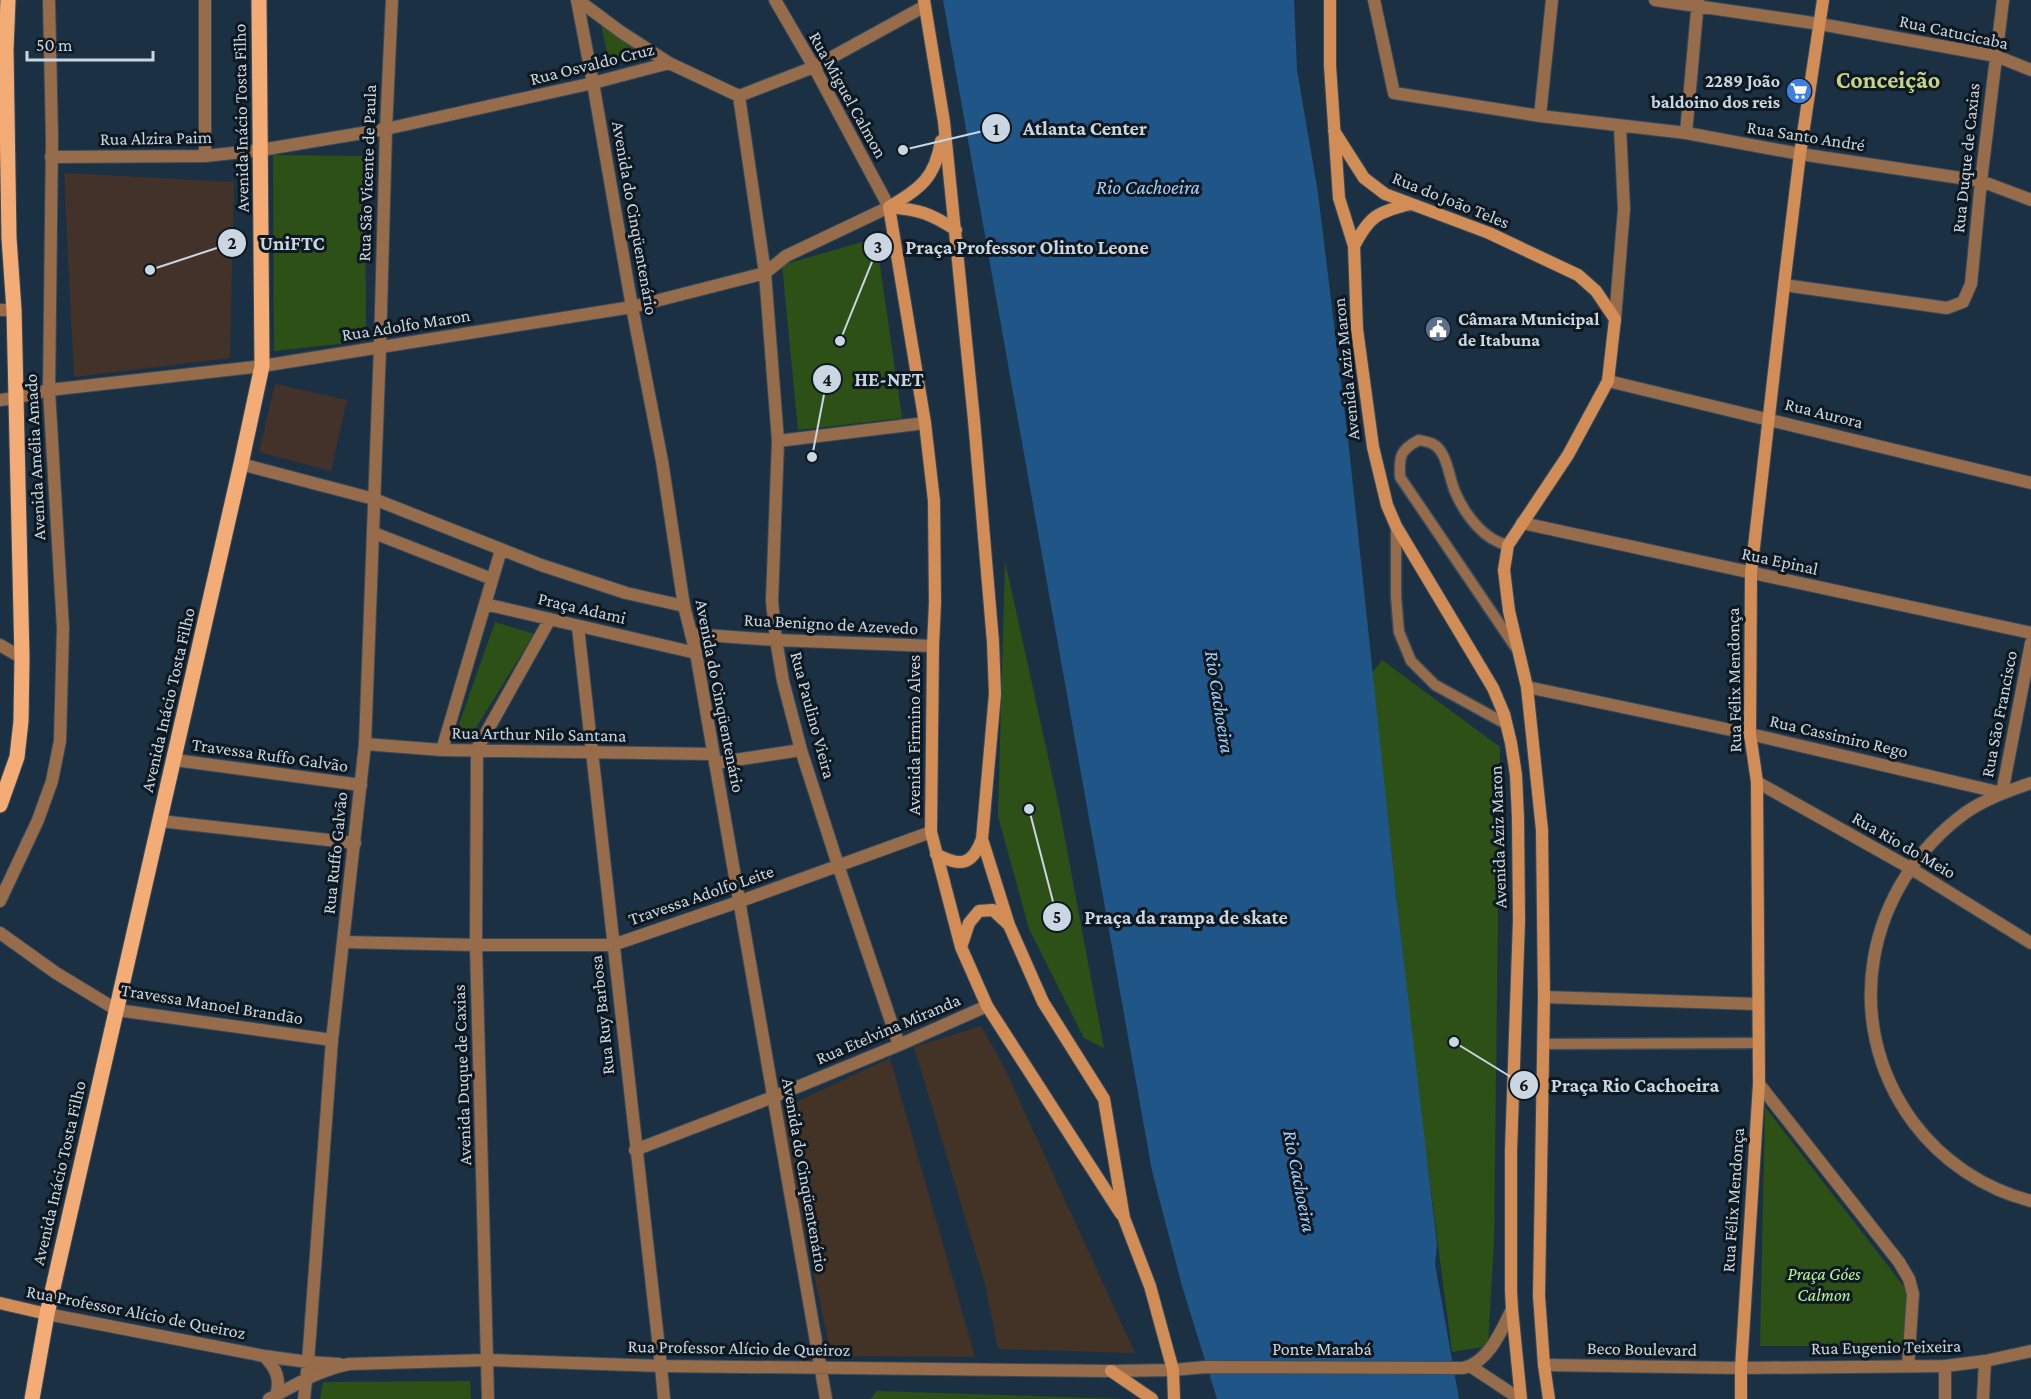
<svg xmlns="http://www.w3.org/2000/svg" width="2031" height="1399" font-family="'Crimson Pro',serif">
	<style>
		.commercial { fill: #423326 }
		.education { fill: #433229 }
		.green { fill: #2d5017 }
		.water { fill: #205588 }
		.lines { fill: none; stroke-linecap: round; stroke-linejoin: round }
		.service-casing { stroke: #374c5d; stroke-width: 13 }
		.pedestrian-casing { stroke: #374c5d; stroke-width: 14 }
		.minor-casing { stroke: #374c5d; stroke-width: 14 }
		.tertiary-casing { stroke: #374c5d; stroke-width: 14 }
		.secondary-casing { stroke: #374c5d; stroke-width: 14 }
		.primary-casing { stroke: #374c5d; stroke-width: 17 }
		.service { stroke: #976c4b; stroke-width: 10 }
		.pedestrian { stroke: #976c4b; stroke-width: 12 }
		.minor { stroke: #976c4b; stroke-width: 12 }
		.tertiary { stroke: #976c4b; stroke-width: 12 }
		.secondary { stroke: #d28d57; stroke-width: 12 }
		.primary { stroke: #f4ac76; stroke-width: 15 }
		.labels { text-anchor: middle; stroke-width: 6; stroke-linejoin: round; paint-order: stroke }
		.street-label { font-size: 18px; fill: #cad7e3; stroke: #0e1820 }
		.poi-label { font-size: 18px; font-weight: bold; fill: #cad7e3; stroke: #0e1820; text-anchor: end }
		.park-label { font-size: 18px; font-style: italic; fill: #b9f39a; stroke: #0e1820 }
		.water-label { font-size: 20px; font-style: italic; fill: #a4cffc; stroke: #0e1820 }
		.district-label { font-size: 24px; font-weight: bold; fill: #c6d487; stroke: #0e1820 }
		.leader { fill: none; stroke: #cad7e3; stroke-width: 2 }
		.callout-dot { fill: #cad7e3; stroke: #0e1820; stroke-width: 2 }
		.mark-label { font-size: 18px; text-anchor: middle; font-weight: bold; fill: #111 }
		.callout-label { font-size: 20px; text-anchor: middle; font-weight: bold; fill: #cad7e3; stroke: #0e1820; stroke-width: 6; stroke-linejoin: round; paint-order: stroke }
	</style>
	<rect width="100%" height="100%" fill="#1b3143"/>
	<path class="commercial" d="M981,1026l23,41 131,286 -137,-4 -13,-65 -71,-237z
		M890,1058l85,299 -138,-1 -8,-11 -50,-235z"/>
	<path class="education" d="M64,173l170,9 -4,176 -156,19z
		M275,384l72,16 -16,71 -72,-19z"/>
	<path class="green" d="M601,24l43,30 -35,8z
		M273,155l92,1 1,185 -92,10z
		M876,238l26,180 -104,12 -16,-165z
		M1005,561l53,241 46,246 -20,-10 -55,-109 -31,-113z
		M495,622l39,12 -60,97 -11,3 -4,-10z
		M1382,660l118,87 -6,494 -6,105 -36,6 -35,-267 -45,-412z
		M1765,1107l148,191 1,48h-154z
		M470,1381l1,18h-151l3,-17z
		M877,1391l249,8h1h-257z"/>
	<path class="water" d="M943,0h351l3,70 21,123 31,255 48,455 40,342 -2,19 24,135h-242l-35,-113 -30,-115z"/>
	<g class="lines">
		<g class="service-casing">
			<path id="service" d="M1396,526v71l3,35 12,29 24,24 71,39
				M1508,545c-23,-4 -42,-29 -52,-51 -7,-14 -8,-42 -23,-50 -4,-2 -10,-3 -14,-4 -19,10 -20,16 -19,37l118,174
				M1543,1044l215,-1"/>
		</g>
		<g class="pedestrian-casing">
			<path id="pedestrian" d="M578,627l83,739
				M715,763l86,-13
				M635,1150l138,-53"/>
		</g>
		<g class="minor-casing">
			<path id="minor" d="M578,0l43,32 48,31 70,33 75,-29 111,-61
				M1374,0l20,93 146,23 146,17 114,21 181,27 50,19
				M1655,0l165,24 176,32 35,14
				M739,96l26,177 13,168 -6,160 4,39 7,41 18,69 37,115 61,180
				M1540,116l12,-116
				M1686,133l12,-133
				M205,156v-156
				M51,157l154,-1 56,-6 125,-21 207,-46 76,-20
				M1784,285l163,23 16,-6 8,-18 10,-103 22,-181
				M0,310h14
				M1615,319l9,-110 -4,-82
				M1608,381l423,102
				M15,398l34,-8 213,-24 370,-59 133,-34 21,-17 103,-49 -75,-140 -39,-67
				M778,441l147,-18
				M241,464l133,35 167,66 85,28 58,13
				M1522,523l509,110
				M374,533l118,46
				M485,604l211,49
				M691,634l85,6 157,6
				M0,645l22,13
				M1527,687l223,47 252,59
				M365,744l77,6 271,4
				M442,750l59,-200
				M175,760l186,25
				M1757,782l153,86 121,75
				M2031,783c-23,8 -46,16 -66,30 -99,73 -126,208 -52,309 29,39 71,67 118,79
				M2002,793l29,-150
				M160,821l195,22
				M0,933l56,40 61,37 215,30
				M343,942l133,3h137l125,-43 193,-70
				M1544,997l213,7
				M1759,1084l140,178 10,17 4,15 -5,72
				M773,1097l126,-52 88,-39
				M1544,1365l197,3
				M661,1366l3,33
				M1945,1366v33
				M488,1399l-12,-454 1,-196 73,-130
				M1983,1399l2,-38"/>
		</g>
		<g class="tertiary-casing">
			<path id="tertiary" d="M577,0l16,83 39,224 30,154 22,145 12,47 130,746
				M0,400l15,-2
				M0,901l38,-81 14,-39 8,-40 3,-113 -14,-238 3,-252 -3,-138
				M47,1314l217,42 44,6 31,2
				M264,1356c12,12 17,23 12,39
				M1470,1366l50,33
				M1741,1368l204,-2 40,-5 46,-10
				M269,1399c26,-14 50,-29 80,-35l139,-4 173,6 450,5 62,-1 33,-3 257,1c25,-5 39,-38 49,-59
				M304,1399l4,-37 24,-322 33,-296 15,-397 6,-218 6,-129"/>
		</g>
		<g class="secondary-casing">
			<path id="secondary" d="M924,0l20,122 30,298 19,222 2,52 -13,145 27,86 34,77 61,97 20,119 26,68 23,84 1,29
				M1330,0v66l9,132 15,48 3,83 16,118 14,58 9,21 97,162 11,26 7,29 5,32 2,43 1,102 -8,231v140l1,18 9,90
				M1334,131l30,47 21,16 104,39 89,42 18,16 19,28 -7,62 -40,74 -60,90 -4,25 5,41 18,76 15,143 2,167 -5,299 5,69 5,34
				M889,207l36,216 9,78 1,101 -2,44 -2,186 30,115 26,59 134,208
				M889,207c31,-19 46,-28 52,-66
				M889,207c31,3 41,6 67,23
				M1354,246c16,-31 23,-33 56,-42
				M936,854c24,13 36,12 46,-15
				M961,947l8,-24 10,-12 14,-1 15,14
				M0,1303l47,11
				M1111,1371l41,28
				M1741,1399v-31l18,-284 -2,-302 -7,-48 1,-161 33,-288 16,-131 23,-154"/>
		</g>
		<g class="primary-casing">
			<path id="primary" d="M0,805l17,-48 4,-36 1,-63 -8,-348 -5,-72 -3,-188 2,-50
				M32,1399l15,-85 194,-850 21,-98 -3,-366"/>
		</g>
		<use href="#service" class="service"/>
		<use href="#pedestrian" class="pedestrian"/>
		<use href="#minor" class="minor"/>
		<use href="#tertiary" class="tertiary"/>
		<use href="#secondary" class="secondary"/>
		<use href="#primary" class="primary"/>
	</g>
	<defs>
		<g id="supermarket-disc" transform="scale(1.35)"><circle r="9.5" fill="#3f7fe0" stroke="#0e1820"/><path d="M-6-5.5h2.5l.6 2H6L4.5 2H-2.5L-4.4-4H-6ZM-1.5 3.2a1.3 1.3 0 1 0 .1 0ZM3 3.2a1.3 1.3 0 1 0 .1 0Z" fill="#fff"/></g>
		<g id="civic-disc" transform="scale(1.35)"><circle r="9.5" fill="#5c6f8a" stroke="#0e1820"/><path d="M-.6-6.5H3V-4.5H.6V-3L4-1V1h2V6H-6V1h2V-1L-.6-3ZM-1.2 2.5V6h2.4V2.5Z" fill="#fff"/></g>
	</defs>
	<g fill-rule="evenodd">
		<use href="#supermarket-disc" x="1799" y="91"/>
		<use href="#civic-disc" x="1438" y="329"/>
	</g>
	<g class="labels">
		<g class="street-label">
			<text transform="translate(1954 32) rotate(12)" y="6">Rua Catucicaba</text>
			<text transform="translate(592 64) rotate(-14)" y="6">Rua Osvaldo Cruz</text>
			<text transform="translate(848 95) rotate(61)" y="6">Rua Miguel Calmon</text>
			<text transform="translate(241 118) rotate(-91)" y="6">Avenida Inácio Tosta Filho</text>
			<text transform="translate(1806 136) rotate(9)" y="6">Rua Santo André</text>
			<text transform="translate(156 138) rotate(-1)" y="6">Rua Alzira Paim</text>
			<text transform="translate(1966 158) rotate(-84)" y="6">Rua Duque de Caxias</text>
			<text transform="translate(367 173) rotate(-88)" y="6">Rua São Vicente de Paula</text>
			<text transform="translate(1451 200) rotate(22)" y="6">Rua do João Teles</text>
			<text transform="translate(635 218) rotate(80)" y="6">Avenida do Cinqüentenário</text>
			<text transform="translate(406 325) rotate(-9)" y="6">Rua Adolfo Maron</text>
			<text transform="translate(1346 369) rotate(-96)" y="6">Avenida Aziz Maron</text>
			<text transform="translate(1824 413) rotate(14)" y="6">Rua Aurora</text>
			<text transform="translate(35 457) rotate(-93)" y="6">Avenida Amélia Amado</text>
			<text transform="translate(1780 561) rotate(12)" y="6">Rua Epinal</text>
			<text transform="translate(582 608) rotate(13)" y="6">Praça Adami</text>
			<text transform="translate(831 624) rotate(3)" y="6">Rua Benigno de Azevedo</text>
			<text transform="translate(1734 680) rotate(-91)" y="6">Rua Félix Mendonça</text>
			<text transform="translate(720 696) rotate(79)" y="6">Avenida do Cinqüentenário</text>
			<text transform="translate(168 700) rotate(-77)" y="6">Avenida Inácio Tosta Filho</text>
			<text transform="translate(1999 714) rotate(-79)" y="6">Rua São Francisco</text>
			<text transform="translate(813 715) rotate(75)" y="6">Rua Paulino Vieira</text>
			<text transform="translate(539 734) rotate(1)" y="6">Rua Arthur Nilo Santana</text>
			<text transform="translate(914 735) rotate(-90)" y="6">Avenida Firmino Alves</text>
			<text transform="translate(1839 736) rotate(13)" y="6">Rua Cassimiro Rego</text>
			<text transform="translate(270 755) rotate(8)" y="6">Travessa Ruffo Galvão</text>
			<text transform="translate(1498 837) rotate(-92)" y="6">Avenida Aziz Maron</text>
			<text transform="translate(1904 845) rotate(30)" y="6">Rua Rio do Meio</text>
			<text transform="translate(335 853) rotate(-84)" y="6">Rua Ruffo Galvão</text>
			<text transform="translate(701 895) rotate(-19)" y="6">Travessa Adolfo Leite</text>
			<text transform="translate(212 1004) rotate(9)" y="6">Travessa Manoel Brandão</text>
			<text transform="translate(602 1015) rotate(-96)" y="6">Rua Ruy Barbosa</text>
			<text transform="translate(888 1029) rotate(-23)" y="6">Rua Etelvina Miranda</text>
			<text transform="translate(462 1075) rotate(-92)" y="6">Avenida Duque de Caxias</text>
			<text transform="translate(59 1173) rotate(-77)" y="6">Avenida Inácio Tosta Filho</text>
			<text transform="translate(805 1175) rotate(80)" y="6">Avenida do Cinqüentenário</text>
			<text transform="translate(1733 1200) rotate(-86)" y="6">Rua Félix Mendonça</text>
			<text transform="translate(136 1312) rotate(11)" y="6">Rua Professor Alício de Queiroz</text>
			<text transform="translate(1886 1347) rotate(-1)" y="6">Rua Eugenio Teixeira</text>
			<text transform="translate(739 1348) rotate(1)" y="6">Rua Professor Alício de Queiroz</text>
			<text x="1322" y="1355">Ponte Marabá</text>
			<text transform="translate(1642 1349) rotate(1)" y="6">Beco Boulevard</text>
		</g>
		<g class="poi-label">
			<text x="1780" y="87">2289 João<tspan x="1780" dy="21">baldoino dos reis</tspan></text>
			<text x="1458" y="325" text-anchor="start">Câmara Municipal<tspan x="1458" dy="21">de Itabuna</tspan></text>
		</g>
		<g class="park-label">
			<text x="1824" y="1280">Praça Góes<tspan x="1824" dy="21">Calmon</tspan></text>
		</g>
		<g class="water-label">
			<text x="1148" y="194">Rio Cachoeira</text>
			<text transform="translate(1220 702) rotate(81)" y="7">Rio Cachoeira</text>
			<text transform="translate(1300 1181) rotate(79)" y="7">Rio Cachoeira</text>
		</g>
		<g class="district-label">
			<text x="1888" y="88">Conceição</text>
		</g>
	</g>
	<path class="leader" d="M903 150L996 128M150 270L232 243M840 341L878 247M812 457L827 379M1029 809L1057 917M1454 1042L1524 1085"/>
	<g class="callout-dot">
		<circle cx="903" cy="150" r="6"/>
		<circle cx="150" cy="270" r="6"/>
		<circle cx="840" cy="341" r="6"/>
		<circle cx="812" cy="457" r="6"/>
		<circle cx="1029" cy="809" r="6"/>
		<circle cx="1454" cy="1042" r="6"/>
		<circle cx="996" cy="128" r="15"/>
		<circle cx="232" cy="243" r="15"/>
		<circle cx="878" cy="247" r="15"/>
		<circle cx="827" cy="379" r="15"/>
		<circle cx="1057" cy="917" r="15"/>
		<circle cx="1524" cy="1085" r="15"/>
	</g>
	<g class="mark-label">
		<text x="996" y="135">1</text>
		<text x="232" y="249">2</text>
		<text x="878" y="253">3</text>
		<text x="827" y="386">4</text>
		<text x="1057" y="923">5</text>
		<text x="1524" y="1091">6</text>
	</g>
	<g class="callout-label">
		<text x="1085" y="135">Atlanta Center</text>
		<text x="292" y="250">UniFTC</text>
		<text x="1027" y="254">Praça Professor Olinto Leone</text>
		<text x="889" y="386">HE-NET</text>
		<text x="1186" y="924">Praça da rampa de skate</text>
		<text x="1635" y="1092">Praça Rio Cachoeira</text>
	</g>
	<path d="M27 51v9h126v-9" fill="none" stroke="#cad7e3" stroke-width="3"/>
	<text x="36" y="51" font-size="18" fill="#cad7e3" stroke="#0e1820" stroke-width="4.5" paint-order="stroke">50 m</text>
</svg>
